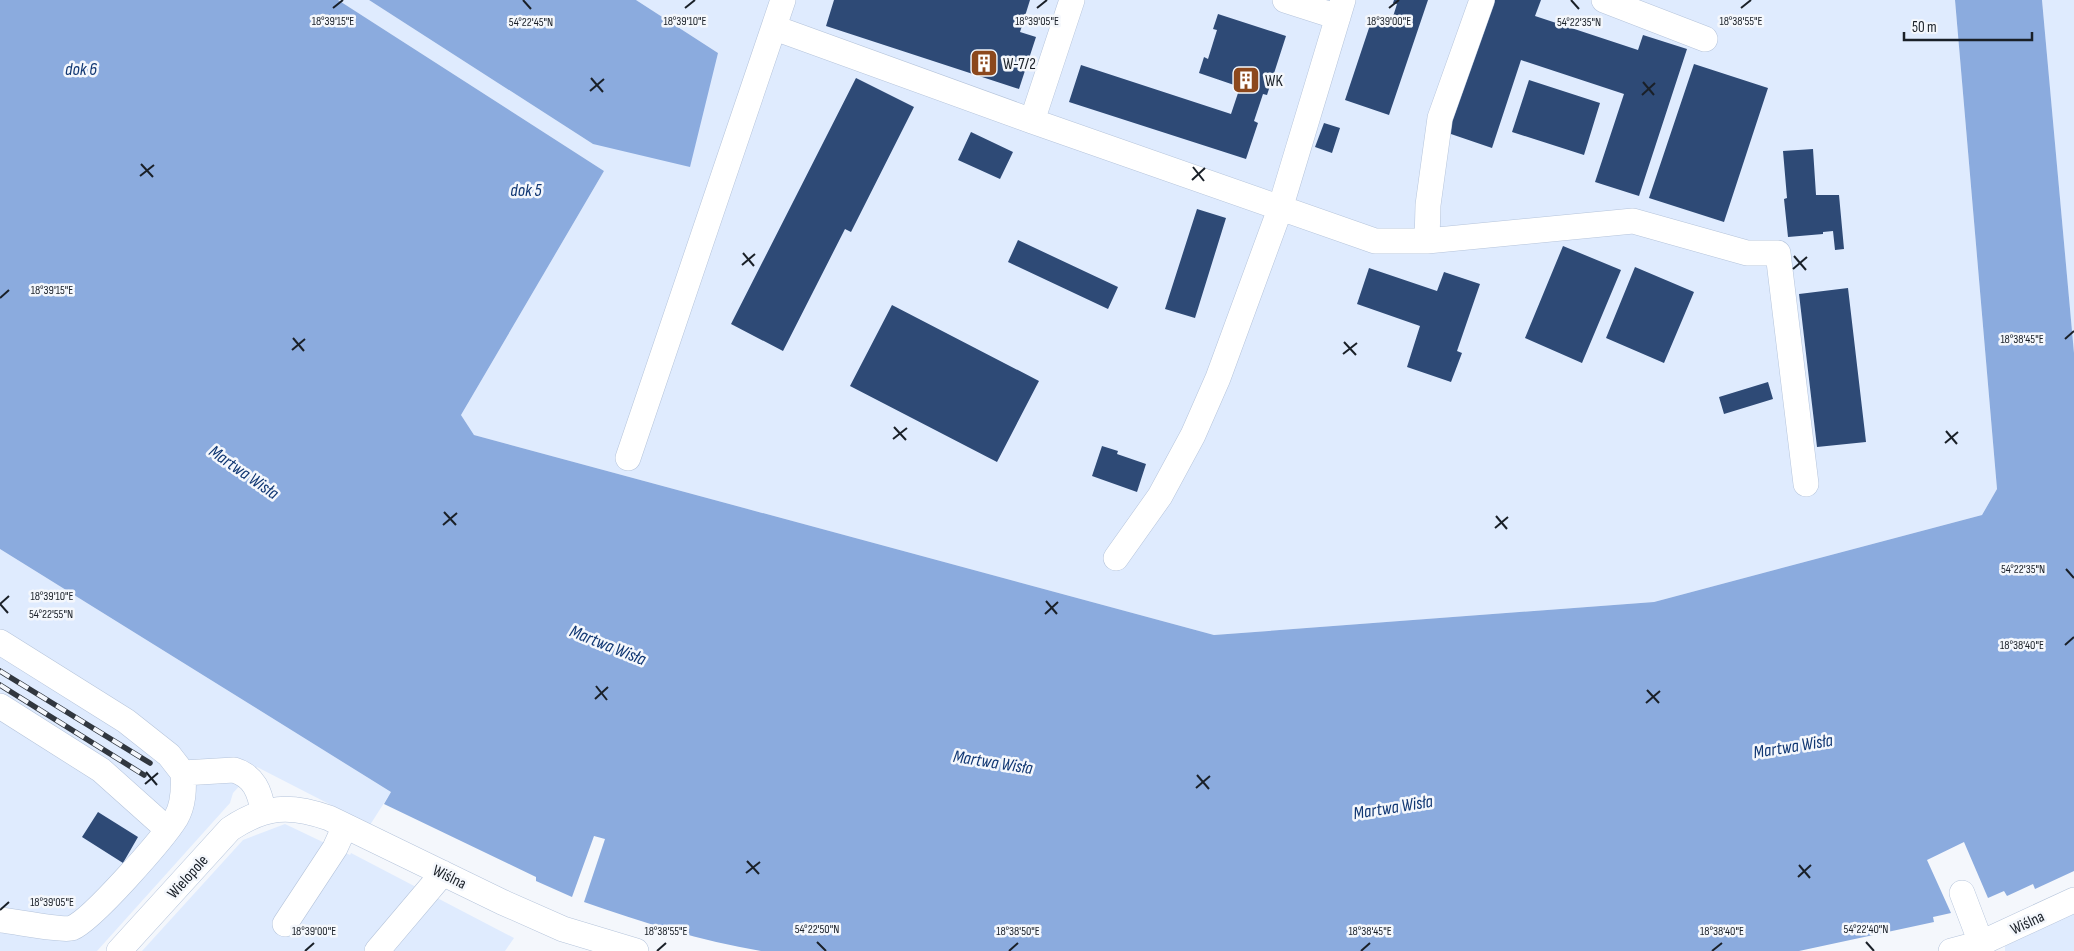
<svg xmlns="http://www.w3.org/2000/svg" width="2074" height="951" font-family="'Sofia Sans Condensed',sans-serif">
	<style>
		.built { fill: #dfebfe }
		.water { fill: #8babde }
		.building { fill: #2e4a76 }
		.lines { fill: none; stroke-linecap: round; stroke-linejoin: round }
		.minor-casing { stroke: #b5c4db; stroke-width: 26 }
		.minor { stroke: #fff; stroke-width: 25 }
		.rail-casing { stroke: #31373f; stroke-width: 5.5 }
		.rail { stroke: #f4f7fc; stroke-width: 4; stroke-dasharray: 11; stroke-linecap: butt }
		.ticks { fill: none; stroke: #1a2028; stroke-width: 2 }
		.labels { text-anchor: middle; stroke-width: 5; stroke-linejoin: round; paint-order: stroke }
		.poi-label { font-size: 16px; fill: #1a2028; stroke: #f4f7fc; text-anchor: start }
		.street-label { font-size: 16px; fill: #1a2028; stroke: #f4f7fc }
		.water-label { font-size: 18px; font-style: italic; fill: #103773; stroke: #f4f7fc }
		.ticks-label { font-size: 12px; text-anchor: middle; fill: #1a2028; stroke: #f4f7fc; stroke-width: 5; stroke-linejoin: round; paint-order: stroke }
	</style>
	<rect width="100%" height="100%" fill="#f4f7fc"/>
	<path class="built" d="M338,0h31l224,144 125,-91 -82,-53h1319l42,489 -15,26 -328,87 -440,33 -740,-200 -13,-20 143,-244z
		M2042,0h32v354z
		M0,549l391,243 -21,33 -113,-58 -24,26 -3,10 -133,148h-97z
		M285,824l65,31 1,-2 163,85 -9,13h-363l101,-111z
		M2074,913v38h-69v-5z"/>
	<path class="water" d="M0,0h338l266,171 -143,244 13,20 740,200 440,-33 328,-87 15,-26 -42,-489h87l32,353v518l-39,18 -2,-5 -26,12 -3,-5 -16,7 -24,-56 -37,18 24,53 -18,4 1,5 -135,29h-1038c-60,-10 -119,-29 -177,-49l21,-63 -11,-3 -22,61 -36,-16v-4l-152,-73 7,-12 -391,-243z
		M369,0h267l82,53 -28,114 -97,-23z"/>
	<path class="building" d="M834,0h196l-10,32 16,5 -17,52 -193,-63z
		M1394,0h34l-39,115 -44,-15 27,-81 18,7 7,-22 -4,-1z
		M1492,0h49l-6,16 103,34 5,-15 44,14 -48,147 -44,-14 29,-88 -103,-34 -29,88 -44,-15z
		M1218,14l68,22 -19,59 -4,-1 -9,27 4,2 -12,36 -177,-57 12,-37 150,49 9,-27 -41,-14 5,-16 4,2 9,-29 -4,-1z
		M1694,64l74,24 -44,134 -75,-24z
		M856,78l58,29 -63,125 -6,-3 -62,122 -52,-27z
		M1529,80l71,23 -16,52 -72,-23z
		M1324,123l16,5 -8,25 -17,-6z
		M971,132l42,20 -13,27 -42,-19z
		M1813,149l3,46h23l5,54 -9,1 -2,-19 -10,1v2l-35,3 -4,-38 3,-1 -4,-47z
		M1197,209l29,9 -31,100 -30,-9z
		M1018,240l100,47 -10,22 -100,-47z
		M1563,246l58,24 -39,93 -57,-25z
		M1635,267l59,25 -30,71 -58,-25z
		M1369,268l68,23 7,-19 36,12 -23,67 5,2 -11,29 -44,-15 13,-41 -63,-22z
		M1848,288l18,154 -49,5 -18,-153z
		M892,305l147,76 -42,81 -147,-76z
		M1768,382l5,17 -49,15 -5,-17z
		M1102,446l16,5 -1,3 29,10 -9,28 -45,-16z
		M98,812l40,25 -15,26 -41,-26z"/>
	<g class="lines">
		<g class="minor-casing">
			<path id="minor" d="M1285,0l53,17
				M1604,0l101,39
				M775,28l257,93 343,120h52l206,-20 114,32h31l28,231
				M1032,121l40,-121
				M1427,241l1,-36 12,-87 42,-118
				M628,458l155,-458
				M1116,558l44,-62 33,-61 25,-57 62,-169 63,-209
				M0,642l126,79 43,34 14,18
				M0,706l101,64 66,59
				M1962,893l19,50 1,8
				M0,920c13,1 63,11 72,8 20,-8 91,-89 104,-110 8,-14 8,-30 7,-45l51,-3c20,6 26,22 29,41
				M285,924l50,-76 10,-22
				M119,951l111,-122c35,-23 59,-25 99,-11l173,84 61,27 73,22
				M377,951l66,-78
				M1951,951l30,-8 93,-43"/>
		</g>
		<use href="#minor" class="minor"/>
		<g class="rail-casing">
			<path id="rail" d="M0,671l150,92
				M0,685l144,90"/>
		</g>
		<use href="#rail" class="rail"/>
	</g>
	<path class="ticks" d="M523,0l8,9M1571,0l8,9M333,8l10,-8M685,8l10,-8M1037,8l10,-8M1389,8l10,-8M1741,8l10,-8M591,78l12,14M1643,82l11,13M590,91l14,-12M1642,95l13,-12M141,164l12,13M1193,167l11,14M140,176l14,-11M1192,180l13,-12M743,253l11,13M1794,256l12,14M742,265l13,-11M1793,269l14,-12M0,298l9,-8M293,338l11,13M2065,339l9,-8M1344,342l12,13M292,350l13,-11M1343,354l14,-11M894,427l12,13M1946,431l11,13M893,439l14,-11M1945,443l13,-11M444,512l12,13M1496,516l11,13M443,525l14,-12M1495,528l13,-11M2066,569l8,9M1046,601l11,13M0,604l9,-8M0,604l8,9M1045,614l13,-12M2065,645l9,-8M596,686l11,14M1647,690l12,13M595,699l13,-12M1646,703l14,-12M146,772l11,13M1197,775l12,14M145,784l13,-11M1196,788l14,-12M747,861l12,13M1799,865l11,13M746,873l14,-11M1798,877l13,-12M0,910l9,-8M817,942l9,9M1866,942l8,9M305,951l9,-8M657,951l9,-8M1009,951l9,-8M1361,951l9,-8M1712,951l10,-8"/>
	<defs>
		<g id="building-square" transform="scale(1.4375)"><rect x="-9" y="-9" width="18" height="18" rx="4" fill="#8c481d" stroke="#f4f7fc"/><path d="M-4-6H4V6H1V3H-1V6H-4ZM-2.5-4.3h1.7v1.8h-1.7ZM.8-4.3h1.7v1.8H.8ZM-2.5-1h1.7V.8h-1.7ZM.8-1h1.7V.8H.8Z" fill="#fff"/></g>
	</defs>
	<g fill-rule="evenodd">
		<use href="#building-square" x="984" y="63"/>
		<use href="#building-square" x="1246" y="80"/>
	</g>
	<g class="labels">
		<g class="poi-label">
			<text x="1003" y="69">W-7/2</text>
			<text x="1265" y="86">WK</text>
		</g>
		<g class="street-label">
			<text transform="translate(187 876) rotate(-48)" y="6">Wielopole</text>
			<text transform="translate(450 876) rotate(26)" y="6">Wiślna</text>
			<text transform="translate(2027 922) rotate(-25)" y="6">Wiślna</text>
		</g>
		<g class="water-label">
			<text x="81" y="75">dok 6</text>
			<text x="526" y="196">dok 5</text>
			<text transform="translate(244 472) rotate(35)" y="6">Martwa Wisła</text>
			<text transform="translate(608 645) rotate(22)" y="6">Martwa Wisła</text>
			<text transform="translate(1793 746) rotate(-9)" y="6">Martwa Wisła</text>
			<text transform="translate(993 762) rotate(9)" y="6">Martwa Wisła</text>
			<text transform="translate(1393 807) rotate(-9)" y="6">Martwa Wisła</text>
		</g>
	</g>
	<g class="ticks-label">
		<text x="333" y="25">18°39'15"E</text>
		<text x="685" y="25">18°39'10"E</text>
		<text x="1037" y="25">18°39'05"E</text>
		<text x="1389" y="25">18°39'00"E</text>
		<text x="1741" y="25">18°38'55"E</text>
		<text x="1579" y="26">54°22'35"N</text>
		<text x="531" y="26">54°22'45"N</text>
		<text x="52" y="294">18°39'15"E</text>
		<text x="2022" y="343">18°38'45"E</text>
		<text x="2023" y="573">54°22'35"N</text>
		<text x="52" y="600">18°39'10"E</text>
		<text x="51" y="618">54°22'55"N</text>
		<text x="2022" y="649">18°38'40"E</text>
		<text x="52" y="906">18°39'05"E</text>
		<text x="817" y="933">54°22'50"N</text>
		<text x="1866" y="933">54°22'40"N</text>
		<text x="314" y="935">18°39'00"E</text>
		<text x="666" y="935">18°38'55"E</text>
		<text x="1018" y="935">18°38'50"E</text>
		<text x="1370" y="935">18°38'45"E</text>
		<text x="1722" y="935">18°38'40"E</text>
	</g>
	<path d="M1904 32v8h128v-8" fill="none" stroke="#1a2028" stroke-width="2.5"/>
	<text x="1912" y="32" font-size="15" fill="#1a2028" stroke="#f4f7fc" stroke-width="4" paint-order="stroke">50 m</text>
</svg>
